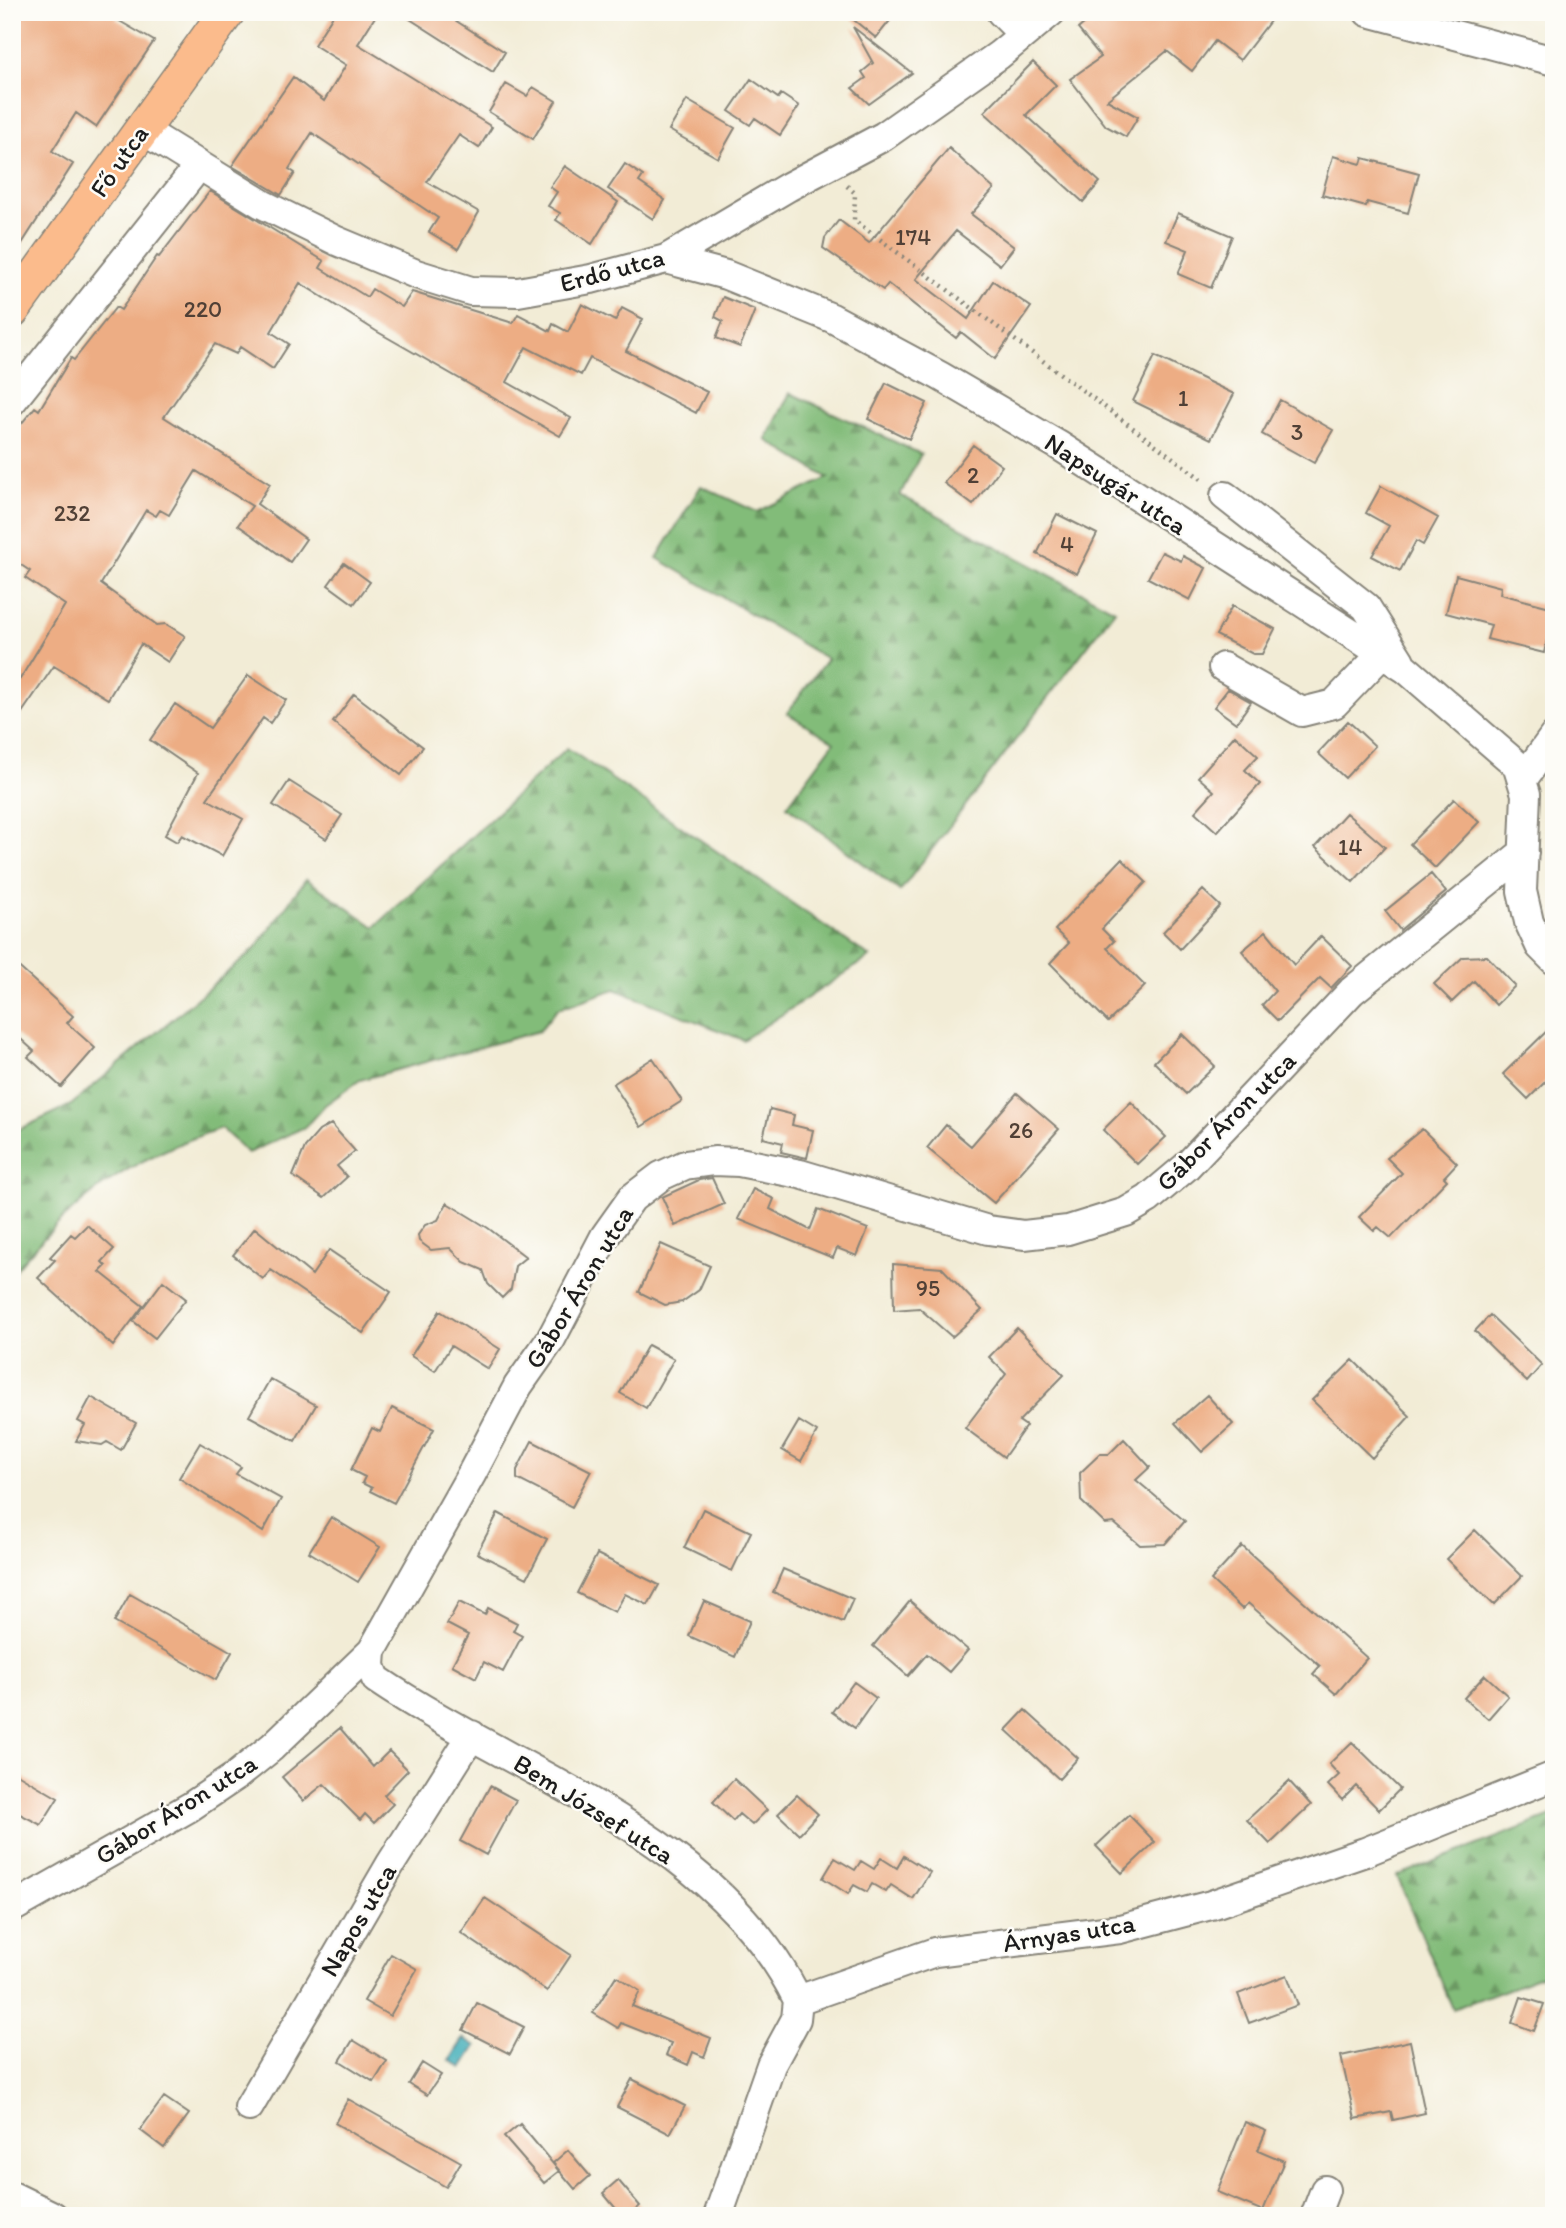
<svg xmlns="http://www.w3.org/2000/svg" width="1566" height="2228" font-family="Itim,sans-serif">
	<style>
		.forest { fill: url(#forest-firs); stroke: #4f6c4a; stroke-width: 2 }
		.water { fill: #3cacb7; stroke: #2c646a; stroke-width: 2 }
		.building { fill: #edad84 }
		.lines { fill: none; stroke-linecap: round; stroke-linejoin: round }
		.minor-casing { stroke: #878479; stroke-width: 32 }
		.major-casing { stroke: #878479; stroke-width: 38 }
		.path { stroke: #878479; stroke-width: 4.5; stroke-dasharray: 2 5; stroke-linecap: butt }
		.minor { stroke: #fff; stroke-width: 28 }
		.major { stroke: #fbbb8c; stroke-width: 35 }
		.labels { text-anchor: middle; stroke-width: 5; stroke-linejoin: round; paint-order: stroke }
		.number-label { font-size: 23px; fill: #504036 }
		.street-label { font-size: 26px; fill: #1c1c1c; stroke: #fdfcf7 }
	</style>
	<defs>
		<pattern id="forest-firs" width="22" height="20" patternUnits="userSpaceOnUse" patternTransform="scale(1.75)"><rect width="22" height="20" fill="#82bc79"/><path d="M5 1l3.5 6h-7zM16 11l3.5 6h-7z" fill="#6a9862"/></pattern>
	</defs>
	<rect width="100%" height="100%" fill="#fdfcf7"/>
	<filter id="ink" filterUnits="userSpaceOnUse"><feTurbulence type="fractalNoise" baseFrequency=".0143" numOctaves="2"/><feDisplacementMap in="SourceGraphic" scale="14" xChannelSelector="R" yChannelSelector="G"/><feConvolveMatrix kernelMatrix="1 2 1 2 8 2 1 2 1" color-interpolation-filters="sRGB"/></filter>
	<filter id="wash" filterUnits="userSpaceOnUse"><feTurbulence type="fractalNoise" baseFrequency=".00686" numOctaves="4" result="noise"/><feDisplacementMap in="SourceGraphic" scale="28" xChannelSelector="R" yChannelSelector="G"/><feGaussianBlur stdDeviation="1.57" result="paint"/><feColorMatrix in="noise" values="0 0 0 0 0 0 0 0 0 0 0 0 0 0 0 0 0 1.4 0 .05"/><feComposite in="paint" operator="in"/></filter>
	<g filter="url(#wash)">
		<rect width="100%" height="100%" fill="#f2ecd6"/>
		<path class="forest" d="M790,393l131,61 -21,41 215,115 -215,281 -113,-85 47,-64 -47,-29 40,-54 -170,-101 44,-72 56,26 71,-34 -62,-38z
			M567,748l303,209 -127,83 -128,-51 -58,20 -18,22 -179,49 -35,25 -20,22 -57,26 -27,-25c-96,33 -144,68 -209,146v-141l59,-28 184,-156 51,-70 69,48z
			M1554,1815v156l-101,38 -56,-133z"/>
		<path class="water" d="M464,2038l12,8 -14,22 -12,-8z"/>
		<g id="blocks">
			<path class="building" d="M12,12h109l-5,7 38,22 -58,86 -20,-14 -24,38 21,13 -61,95z
				M335,12h43l-20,32 134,83 -13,21 -20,-13 -32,47 52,30 -21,37 -29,-17 9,-14 -126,-85 -23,36 6,4 -14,22 -49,-29 61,-89 31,24 22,-36 -32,-20z
				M399,12h43l63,40 -12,20z
				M844,12h53l-21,26z
				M1098,12h179l-37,48 -25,-19 -23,30 -25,-20 -60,49 31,17 -12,20 -20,-11 -36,-47 31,-22 -23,-28z
				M853,27l59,46 -43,31 -17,-16 14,-10 -4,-6 11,-9z
				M1033,62l23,23 -30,30 74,67 -17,20 -99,-90z
				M751,79l27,19 3,-4 18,12 -19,29 -25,-17 -5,7 -21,-14z
				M506,84l21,12 6,-9 23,14 -23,38 -44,-27z
				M687,100l48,28 -17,30 -49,-28z
				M949,148l45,41 -23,25 43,33 -14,18 -44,-34 -40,48 52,40 25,-38 38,26 -36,52 -34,-27 -5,6 -68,-54 -5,6 -60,-42 2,-10 14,-18 30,23z
				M1333,156l28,8 2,-6 56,15 -11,40 -41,-11 -1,5 -44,-12z
				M625,164l18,12 -4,6 26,18 -12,19 -45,-30z
				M565,166l53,36 -26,42 -36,-24 4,-7 -12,-7 9,-14 -7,-5z
				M210,191l114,70 -4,7 47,29 5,-8 30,18 10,-15 101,31 5,-9 32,17 3,-7 15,8 14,-28 33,17 7,-13 21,11 -17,32 81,41 -11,21 -106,-55 -9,17 -55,-28 -19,35 64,36 -11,18 -184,-105 -76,-48 -29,49 18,12 -16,25 -33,-22 -4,7 -21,-10 -51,73 106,67 -13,20 49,35 -16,23 -52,-37 14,-19 -56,-35 -27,44 -9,-5 -4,6 -10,-6 -45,74 56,41 9,-1 19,12 -17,26 -27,-18 -33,55 -54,-33 -42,61v-53l8,5 45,-74 -40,-27 5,-7 -18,-12v-124l23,-28 4,3 32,-52 3,2 42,-53 5,3 36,-54 2,1z
				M1178,213l54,23 -21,52 -33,-14 10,-24 -22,-9z
				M723,297l32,13 -15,37 -24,-9 7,-17 -8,-4z
				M1155,356l79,38 -23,45 -78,-38z
				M886,383l41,20 -18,36 -41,-20z
				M1280,400l53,30 -19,33 -52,-29z
				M973,445l29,21 -29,39 -29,-22z
				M1381,486l57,32 -15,27 -7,-4 -16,30 -28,-15 17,-30 -23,-13z
				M1057,514l40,20 -20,40 -40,-20z
				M1162,552l19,9 2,-5 23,12 -16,32 -42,-22z
				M344,563l26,19 -16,22 -26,-19z
				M1456,575l45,12 -1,7 54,14 -10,45 -57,-14 4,-14 -45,-12z
				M1232,606l43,23 -13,25h-9l-37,-19z
				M248,675l38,25 -16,23 -7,-5 -56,81 36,20 -21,37 -40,-21 -5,7 -12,-7 33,-62 -48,-33 25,-36 35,24z
				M1228,689l23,13 -15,21 -22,-16z
				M354,694l69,53 -22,28 -68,-53z
				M1348,721l27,25 -30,32 -27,-25z
				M1235,735l23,21 -13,14 15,14 -43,48 -22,-20 19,-21 -16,-14z
				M289,781l53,34 -16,24 -53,-34z
				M1454,799l25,23 -44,46 -25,-24z
				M1346,813l39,34 -32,35 -38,-35z
				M1122,859l24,23 -44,47 12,12 -7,7 38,38 -37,36 -58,-59 19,-20 -14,-13z
				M1431,874l15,18 -46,38 -15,-19z
				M1203,890l17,16 -40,43 -17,-17z
				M1266,931l28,34 27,-29 31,30 -21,22 -11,-10 -42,43 -16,-16 13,-14 -33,-40z
				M1487,956l28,30 -19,19 -22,-24 -22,21 -18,-18 29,-27z
				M12,961l61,55 -6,7 28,25 -34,39 -33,-30 6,-6 -22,-20z
				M1554,1024v49l-26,26 -25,-25z
				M1182,1034l33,32 -29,28 -32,-32z
				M653,1058l29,43 -41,26 -28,-43z
				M1017,1093l42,36 -65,74 -67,-55 19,-23 25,21z
				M1131,1102l35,35 -29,27 -34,-34z
				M770,1109l24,6 -2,10 21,5 -6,28 -26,-6 2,-9 -20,-5z
				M331,1124l24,27 -18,15 10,11 -23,21 -31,-22 12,-29 14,-16z
				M1422,1129l35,34 -13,14 3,3 -56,58 -13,-11 -4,4 -15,-14 43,-44 -15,-15z
				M712,1178l12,26 -49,22 -13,-29 37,-17z
				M753,1189l21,10 -4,10 40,21 8,-21 50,20 -11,27 -20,-8 -4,10 -95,-39z
				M447,1203l41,25 38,29 -11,9 -4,23 -9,9 -14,-14 -5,-14 -19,-8 -14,-14 -19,2 -12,-9 -1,-6 7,-10 13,-5z
				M87,1225l27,24 -12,13 4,4 -6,6 43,34 -30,40 -75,-68 17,-18 -5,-3 21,-23 4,3z
				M255,1228l57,47 17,-25 62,42 -28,41 -92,-63 -8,9 -30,-24z
				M661,1244l49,22 -11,24 -17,12 -17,3 -26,-13z
				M893,1264l49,4 40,42 -30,27 -33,-29 -25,2z
				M163,1281l23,18 -31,39 -22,-17z
				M440,1311l60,38 -12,20 -37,-23 -16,25 -24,-15z
				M1490,1315l52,50 -15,17 -52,-51z
				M1017,1328l47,47 -45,46 7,5 -22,31 -39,-29 41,-54 -17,-17z
				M648,1345l26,14 -28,49 -26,-15z
				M1353,1360l57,56 -38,42 -60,-58z
				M270,1379l46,26 -21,36 -46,-25z
				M1207,1395l26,29 -31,28 -27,-29z
				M91,1397l45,26 -15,27 -14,-8 -5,3 -26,-4 9,-16 -7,-4z
				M392,1408l42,21 -40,74 -24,-12 2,-3 -10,-5 3,-6 -14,-7 21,-42 8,4z
				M799,1421l18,11 -16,29 -19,-11z
				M1124,1439l26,28 -14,13 49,41 -20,23 -25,1 -26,-22 -9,1 -24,-23 -1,-28 20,-19h9z
				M532,1441l59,30 -19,36 -55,-28v-9z
				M200,1443l41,24 -5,7 45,25 -18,33 -84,-54z
				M703,1509l48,23 -19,39 -48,-23z
				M498,1513l49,26 -20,39 -50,-25z
				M331,1517l49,30 -22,35 -49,-30z
				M1475,1530l47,46 -28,29 -48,-46z
				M1242,1546l125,112 -31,36 -23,-20 7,-8 -72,-63 -6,6 -31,-29z
				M597,1554l62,31 -11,20 -23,-11 -10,18 -38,-19z
				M783,1569l70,30 -10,23 -70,-30z
				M130,1594l102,58 -16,28 -102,-58z
				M704,1601l46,20 -15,36 -46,-21z
				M910,1601l58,49 -19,22 -22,-18 -19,22 -35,-30z
				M459,1602l26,13 3,-7 29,15 -4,8 9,5 -19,36 -19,-10 -8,16 -24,-13 16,-30 -21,-11z
				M1485,1675l23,21 -20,23 -24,-21z
				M854,1682l22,16 -21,30 -23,-16z
				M1025,1710l53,48 -19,21 -53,-49z
				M340,1728l33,39 16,-16 19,19 -24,25 9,9 -19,19 -9,-9 -5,6 -36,-36 -21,17 -21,-24z
				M1352,1742l48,47 -21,21 -23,-24 -14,14 -14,-15 11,-10 -10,-11z
				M12,1771l46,27 -17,27 -29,-15z
				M734,1779l33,31 -15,15 -13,-11 -6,7 -20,-19z
				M1289,1781l22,24 -41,39 -23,-24z
				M490,1786l26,14 -30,55 -26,-14z
				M797,1795l21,19 -19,20 -21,-20z
				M1129,1815l26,27 -33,31 -26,-27z
				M904,1856l26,16 -17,27 -22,-14 -5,7 -14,-8 -5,8 -13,-7 -6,9 -25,-16 12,-20 20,12 6,-9 13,8 7,-11 16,10z
				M485,1898l86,57 -24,36 -86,-58z
				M391,1954l26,15 -27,47 -26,-15z
				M1287,1975l11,30 -49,18 -11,-29z
				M616,1976l24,15 -8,15 79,32 -7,19 -11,-5 -5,13 -22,-10 5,-12 -50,-20 -3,5 -25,-15z
				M1521,1997l23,7 -10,27 -22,-8z
				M477,2003l47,24 -14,27 -47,-24z
				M353,2040l34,21 -13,21 -34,-21z
				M1410,2041l15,72 -32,7 -2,-8 -36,7 -14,-63z
				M422,2063l19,12 -14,20 -18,-11z
				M632,2079l53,27 -15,28 -53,-27z
				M164,2097l25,17 -25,34 -24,-18z
				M348,2099l113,63 -15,25 -111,-64z
				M1245,2122l21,9 -8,19 26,11 -21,50 -46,-19z
				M520,2124l39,47 -15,12 -40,-46z
				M568,2150l22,26 -15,13 -22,-26z
				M618,2180l22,26 -11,10h-7l-19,-23z"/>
		</g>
	</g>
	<g filter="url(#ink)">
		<use href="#blocks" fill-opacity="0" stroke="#878479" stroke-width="2"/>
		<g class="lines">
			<g class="minor-casing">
				<path id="minor" d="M1001,12l22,22
					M1368,12l186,49
					M141,129l121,75 75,37 79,33 55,17 47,1 73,-13 75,-20 122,-72 96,-51 115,-81 52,-43
					M666,259l60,16 106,43 108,58 118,69 348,224 111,96 9,29 -4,97 7,31 11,24 14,14
					M12,401l178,-224 7,-14
					M1225,496l141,111 34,54
					M1223,667l79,45 32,-8 48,-50
					M1523,779l31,-43
					M372,1651l-1,15 5,13c143,97 341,155 422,321
					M12,1908l178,-101 46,-31 36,-29 100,-96 99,-176 47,-89 33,-47 54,-103 27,-38 29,-22 24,-11 29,-4 25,1 61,12 188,56 36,5 44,-5 58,-18 22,-13 38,-32 166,-176 172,-139
					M798,2000l137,-48 185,-23 91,-24 154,-53 189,-76
					M249,2107l141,-242 82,-130
					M12,2196l41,20
					M718,2216l53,-151 25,-46 2,-19
					M1315,2216l10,-26"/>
			</g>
			<g class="major-casing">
				<path id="major" d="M12,310l215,-298"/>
			</g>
			<path class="path" d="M847,186l8,7 -1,27 350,261"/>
			<use href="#minor" class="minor"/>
			<use href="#major" class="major"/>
		</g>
	</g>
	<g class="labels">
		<g class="number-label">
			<text x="913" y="245">174</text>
			<text x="203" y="317">220</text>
			<text x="1183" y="406">1</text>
			<text x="1297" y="440">3</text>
			<text x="973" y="483">2</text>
			<text x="72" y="521">232</text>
			<text x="1067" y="552">4</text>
			<text x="1350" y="855">14</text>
			<text x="1021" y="1138">26</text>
			<text x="928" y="1296">95</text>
		</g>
		<g class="street-label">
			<text transform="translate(119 161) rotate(-55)" y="9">Fő utca</text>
			<text transform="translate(612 270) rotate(-15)" y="9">Erdő utca</text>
			<text transform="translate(1116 484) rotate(33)" y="9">Napsugár utca</text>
			<text transform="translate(1226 1121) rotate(-45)" y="9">Gábor Áron utca</text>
			<text transform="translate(579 1287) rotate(-59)" y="9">Gábor Áron utca</text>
			<text transform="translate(176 1809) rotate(-32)" y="9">Gábor Áron utca</text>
			<text transform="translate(594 1809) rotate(32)" y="9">Bem József utca</text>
			<text transform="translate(358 1920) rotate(-60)" y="9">Napos utca</text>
			<text transform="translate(1069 1933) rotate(-9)" y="9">Árnyas utca</text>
		</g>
	</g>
	<rect width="1566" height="2228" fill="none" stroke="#fdfcf7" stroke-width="42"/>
</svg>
